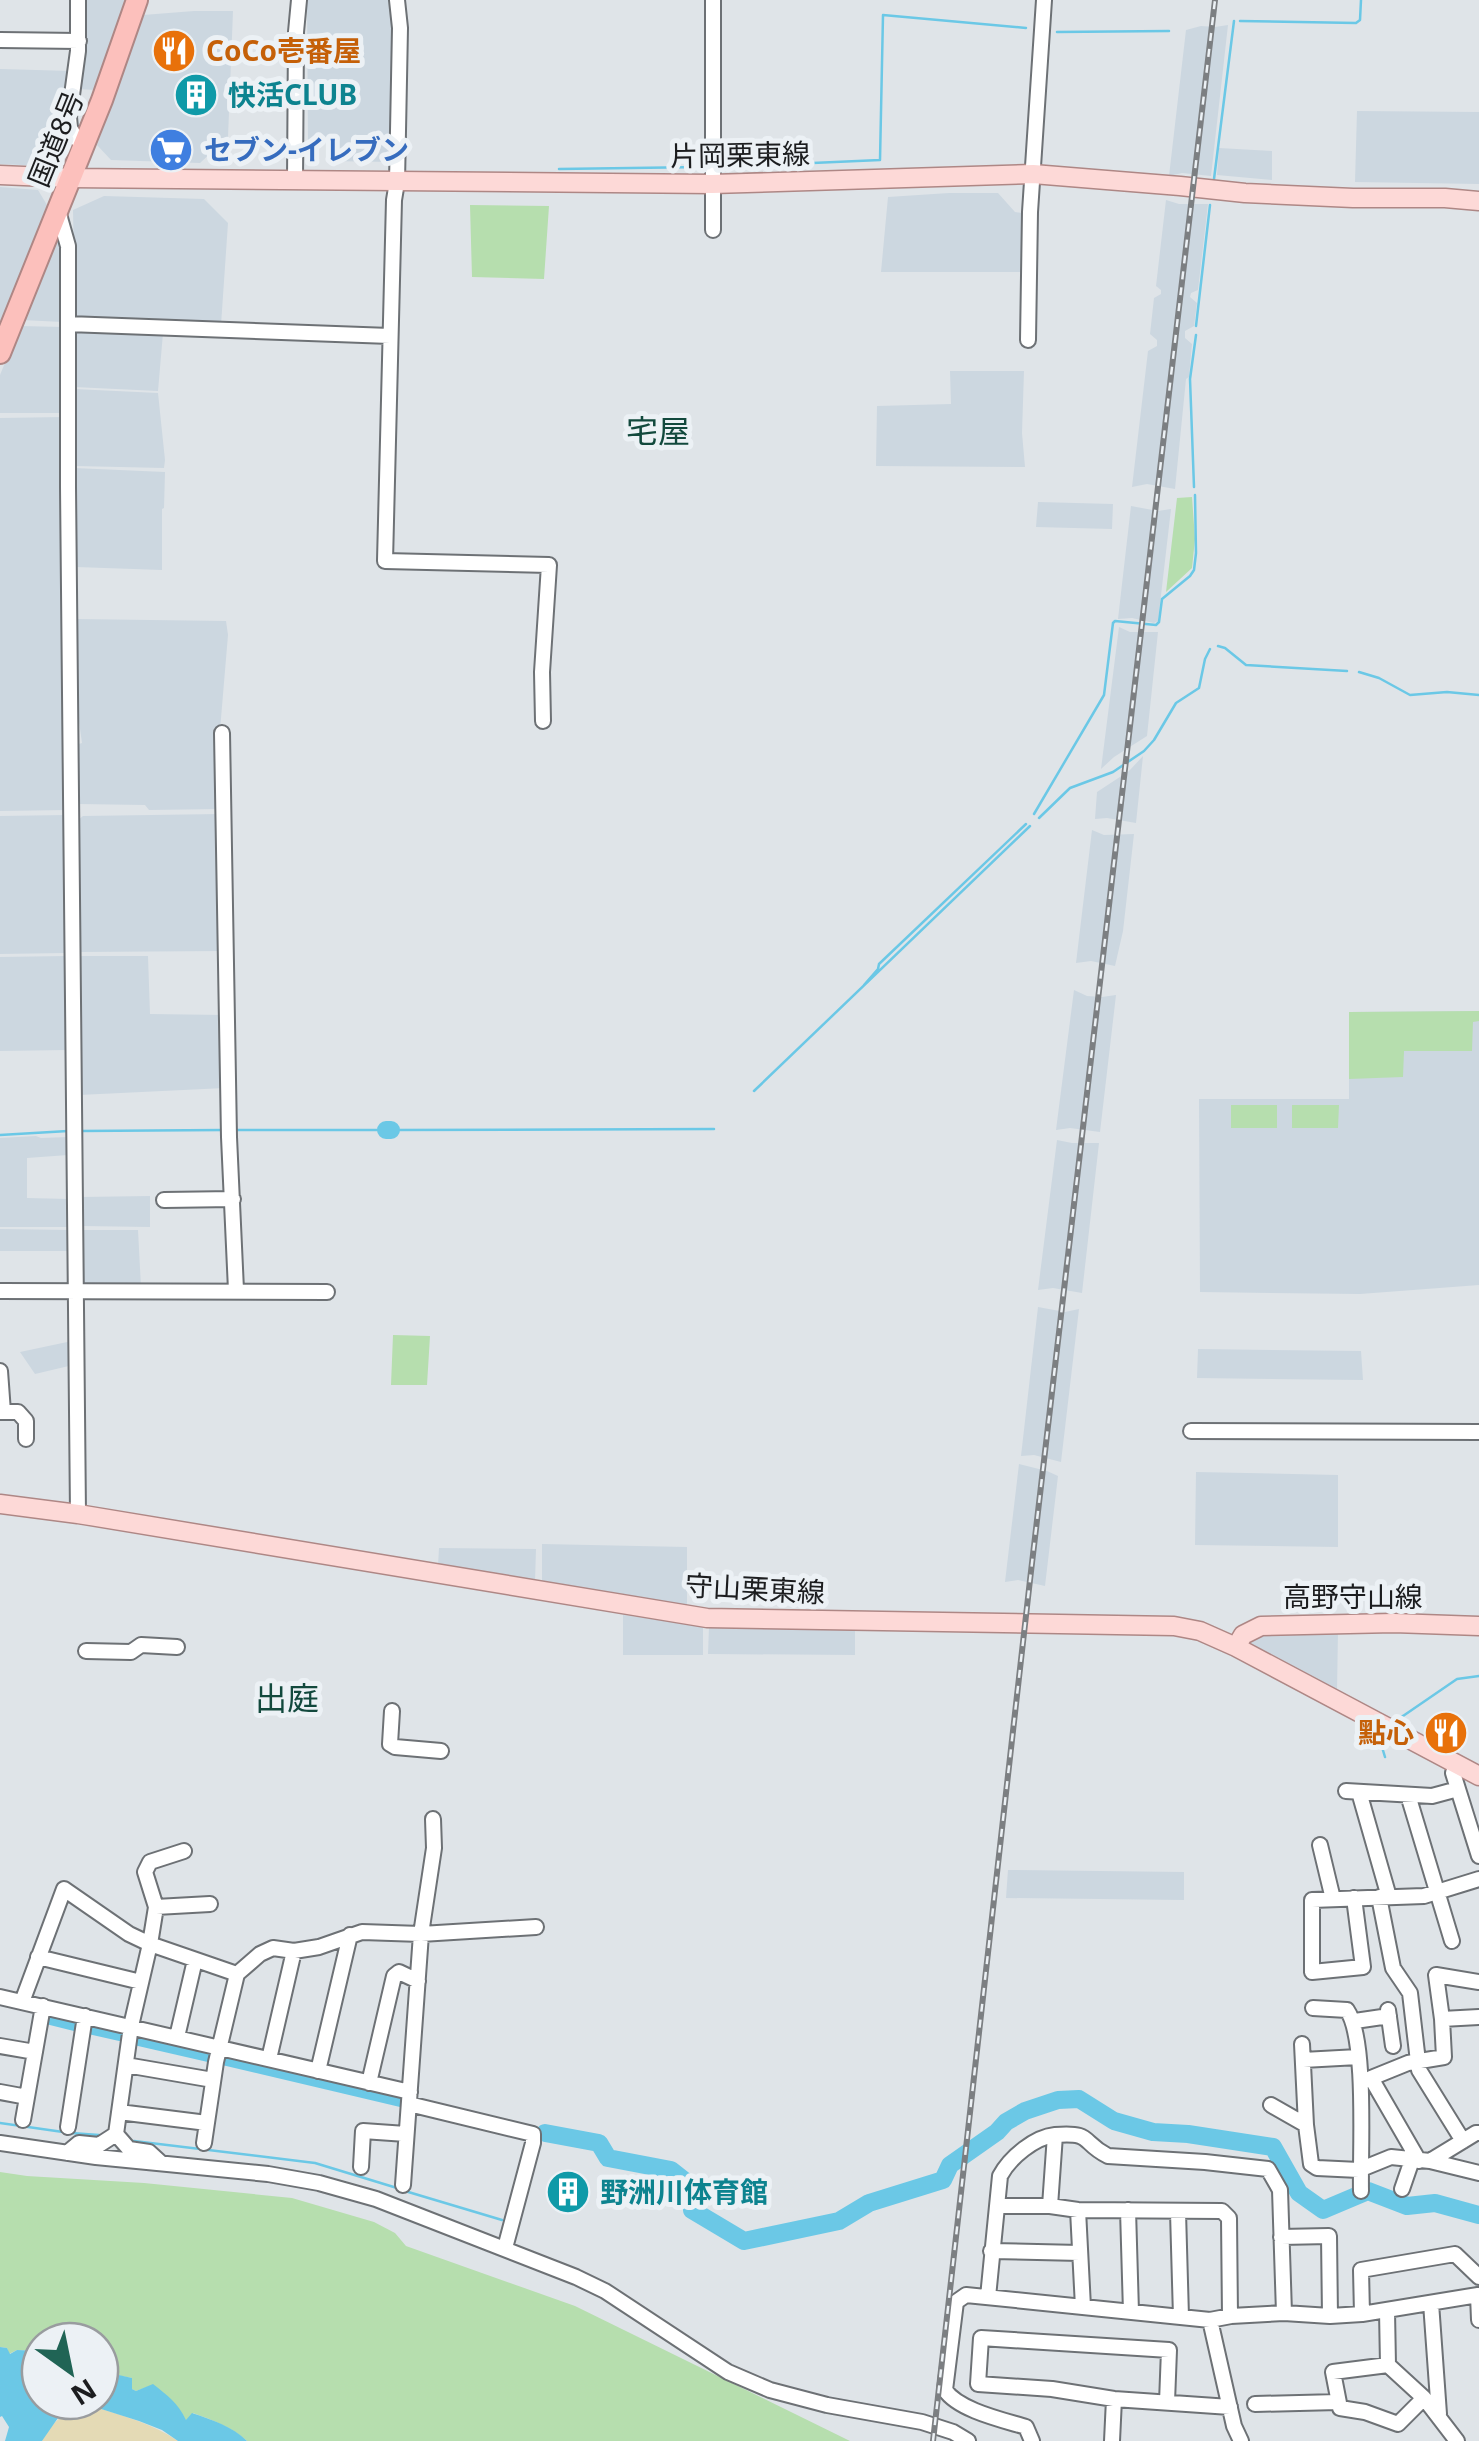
<svg xmlns="http://www.w3.org/2000/svg" width="1479" height="2441" font-family="'Noto Sans','Noto Sans JP',sans-serif">
	<style>
		.built { fill: #ccd7e0 }
		.green { fill: #b6deae }
		.sand { fill: #e4dab5 }
		.water { fill: #6bc8e6 }
		.lines { fill: none; stroke-linecap: round; stroke-linejoin: round }
		.stream { stroke: #6bc8e6; stroke-width: 2.5 }
		.river { stroke: #6bc8e6; stroke-width: 18 }
		.minor-casing { stroke: #6d7175; stroke-width: 18 }
		.major-casing { stroke: #ae8785; stroke-width: 21 }
		.highway-casing { stroke: #ae8785; stroke-width: 24 }
		.minor { stroke: #fff; stroke-width: 14 }
		.major { stroke: #fdd9d7; stroke-width: 18 }
		.highway { stroke: #fcc0bc; stroke-width: 20 }
		.rail-casing { stroke: #7c7f82; stroke-width: 6 }
		.rail { stroke: #ecf1f5; stroke-width: 2.5; stroke-dasharray: 8; stroke-linecap: butt }
		.labels { text-anchor: middle; stroke-width: 10; stroke-linejoin: round; paint-order: stroke }
		.food-label { font-size: 28px; font-weight: bold; fill: #c56008; stroke: #ecf1f5; text-anchor: start }
		.culture-label { font-size: 28px; font-weight: bold; fill: #0d838f; stroke: #ecf1f5; text-anchor: start }
		.street-label { font-size: 28px; fill: #1c1d1f; stroke: #ecf1f5 }
		.shop-label { font-size: 28px; font-weight: bold; fill: #366cbe; stroke: #ecf1f5; text-anchor: start }
		.quarter-label { font-size: 32px; fill: #12493d; stroke: #ecf1f5 }
	</style>
	<rect width="100%" height="100%" fill="#dfe4e8"/>
	<path class="built" d="M82,0h45l-32,90 -18,-1z
		M307,0h86l1,84 -4,10 2,4 1,64 -66,-1 -1,-18h-18z
		M194,11h39l-5,126 -28,26 -89,-3 -14,-15 46,-130z
		M1228,25l-17,151 -29,-3 -13,3 17,-146 15,-4 14,1z
		M0,69l72,2 -8,81 -21,14 -43,-2z
		M1357,111l122,1v72l-124,-2z
		M719,142l79,1 -1,18 -78,4z
		M1219,148l53,3v29l-55,-5z
		M0,187l38,3 9,15 -45,115h-2z
		M949,193h49l17,19 8,1 1,59h-143l7,-75z
		M104,196l100,3 24,24 -7,102 -146,-6 -2,-109z
		M1166,200l13,4h29l-10,86 -7,3 -1,4 7,6 -3,23 -9,5v7l7,6 -3,33 -3,2 -11,110 -28,-5 -15,3 16,-136 9,-5v-6l-7,-6 4,-36 7,-4v-4l-5,-4z
		M55,236l8,4v82l-41,-2z
		M20,326l43,1 1,86h-64v-38z
		M75,328l88,5 -5,58 -84,-4z
		M950,371h74l-2,62 3,34 -149,-1 1,-60 74,-2z
		M74,389l84,4 7,67 -1,8 -89,-2z
		M64,417l2,393 -66,1v-393z
		M74,468l91,4 -1,36 -2,1v61l-86,-3z
		M1038,502l75,2 -1,25 -76,-2z
		M1131,506l27,5 13,-2 -13,112 -4,2 -22,-5 -14,1z
		M75,619l151,2 2,14 -9,107 1,67 -71,1 -4,-5 -67,-1 1,-60 3,-1 -6,-43z
		M1119,627l11,5h28l-11,104 -33,21 -13,12z
		M1143,756l-7,67 -29,-5 -12,1 2,-27 32,-21z
		M220,814l3,137 -144,1 -1,-132 5,-4z
		M66,815l-1,138 -65,1v-138z
		M1092,830l12,5 30,-1 -11,97 -8,35 -24,-5 -15,2z
		M66,956l1,94 -67,1v-94z
		M79,956h69l2,58 74,1 1,73 -146,7z
		M1074,990l13,6 15,1 14,-2 -16,137 -30,-4 -14,2z
		M1479,1011v274l-119,9 -160,-2 -1,-193h150v-87z
		M36,1136l5,2 27,-1v18l-41,3v40l42,1 1,28h-70v-89z
		M1057,1140l15,3h27l-17,150 -29,-5 -15,2z
		M150,1196v31l-68,-1 -1,-29z
		M0,1229l70,1v21h-70z
		M82,1230h56l3,57h-58z
		M1038,1307l27,5 14,-3 -18,153 -27,-7 -13,1z
		M72,1341l1,24 -38,9 -15,-22z
		M1198,1349l163,2 2,29 -166,-2z
		M1019,1464l28,7 11,5 -13,110 -27,-6 -13,2z
		M1196,1472l142,3v72l-143,-2z
		M542,1544l145,3v59l-145,-23z
		M439,1548l97,1 -1,33 -97,-16z
		M623,1615l80,11v29h-80z
		M709,1627l146,3v25l-147,-1z
		M1338,1631l-1,60 -86,-46 -2,-4 8,-8z
		M1008,1870l176,2v28l-178,-2z"/>
	<path class="green" d="M470,205l79,1 -5,73 -72,-2z
		M1192,497l3,42 -3,29 -26,24 11,-94z
		M1479,1011v10l-6,1 -1,29h-68l-1,26 -54,2v-67z
		M1231,1105h46v23h-46z
		M1292,1105h47l-1,23h-46z
		M393,1335l37,1 -3,49h-36z
		M0,2172l27,4 117,7 148,15 82,24 21,11 11,13 169,60 275,135h-603c-15,-14 -35,-21 -54,-28l-7,8c-8,-17 -19,-25 -33,-36l-17,6 -4,-2v-11l-32,-6v-31h-60v10l-23,-1 -8,4 -2,-6 -7,-1z"/>
	<path class="sand" d="M98,2408c29,9 55,16 80,33h-136c16,-27 25,-31 56,-33z"/>
	<path class="water" d="M0,2347l7,1 3,6 7,-4 23,1v50h60l1,-30 31,7v11l4,2 17,-7c14,11 25,19 33,36l6,-7c20,7 40,13 55,28h-69l-16,-11 -23,-9 -41,-13 -19,1 -19,6 -18,26h-37l4,-14 -7,-11 -2,1z"/>
	<g class="lines">
		<path class="stream" d="M1240,21l116,2 4,-3 1,-20
			M1057,32l112,-1
			M721,167l159,-7 3,-145 143,13
			M559,169l144,-2
			M1214,179l20,-158
			M1196,326l14,-121
			M1194,487l-4,-108 6,-44
			M1218,646l7,2 21,17 101,6
			M1359,672l20,6 31,17 37,-3 32,3
			M1034,814l70,-119 9,-72 2,-2 41,4 3,-3 3,-23 28,-23 4,-6 2,-17 -1,-58
			M1039,818l31,-30 43,-16 31,-21 10,-11 22,-37 23,-15 6,-29 5,-10
			M864,985l14,-16 1,-5 147,-140
			M754,1091l276,-265
			M236,1130h150
			M391,1130l323,-1
			M81,1131l142,-1
			M0,1135l68,-4
			M1393,1720l10,-4 54,-37 22,-3
			M1378,1734l7,23
			M0,2123l63,9
			M71,2133l28,2
			M134,2141l181,22 82,25
			M405,2191l97,29"/>
		<path class="river" d="M386,1130h5
			M47,2015l32,8
			M89,2025l31,7
			M139,2037l74,17
			M223,2056l178,42
			M545,2133l54,10 9,15 63,12 19,15 2,25 52,31 95,-20 30,-18 74,-23 7,-15 47,-33 9,-10 19,-11 33,-11 21,-1 35,22 39,11 35,2 85,13 26,46 24,17 45,-19 39,15 28,-3 44,12"/>
		<g class="minor-casing">
			<path id="minor" d="M78,0v51l-9,66 1,11 6,10 7,7
				M397,0l3,28 -3,154 -3,18 -9,361 164,4 -7,107 1,49
				M0,40l79,1
				M295,181l1,-149 3,-32
				M58,211l10,35v241l10,1027
				M713,230v-230
				M68,324l322,12
				M1028,340l2,-128 14,-212
				M222,733l7,404 7,153
				M164,1200l69,-1
				M0,1291l327,1
				M0,1371l3,41
				M0,1412h18l8,9v18
				M1191,1431l288,1
				M86,1651l45,1 10,-7 36,2
				M392,1711l-2,33 5,3 46,4
				M1457,1764l-4,9 26,83
				M1346,1791l86,5 26,-7
				M1359,1792l30,105
				M1408,1795l44,146
				M1320,1845l13,54
				M1379,1897l14,71 17,25 9,77 44,71
				M1354,1898l9,69 -51,5v-72l112,-4 55,-17
				M156,1907l54,-3
				M38,1957l103,25
				M1479,1982l-43,-7 6,44 37,-2
				M0,1997l410,95
				M22,2002l42,-113 65,45 21,10 87,30
				M1313,2008l34,2c20,29 13,142 14,181
				M1388,2010l5,36
				M1355,2021l34,-5
				M177,2037l18,-77
				M1302,2044l4,81
				M0,2046l35,6
				M269,2059l25,-108
				M1303,2060l55,-3
				M126,2065l87,15
				M318,2071l32,-136
				M369,2083l25,-107 5,-4 19,9
				M0,2092l27,5
				M409,2104l124,30v9l-28,105
				M1271,2105l35,20 5,39 6,4 42,2 32,-13 39,4 49,12
				M119,2112l88,11
				M23,2120l20,-114
				M68,2127l17,-111
				M1055,2135c39,-3 25,7 53,21l97,6 63,7 12,21 4,123
				M0,2143l96,14 172,17 51,9 57,16 200,78 29,14 123,81 42,18 57,15 95,17 31,10 15,9
				M204,2143l12,-81 21,-88 23,-20 13,-6 21,3 25,-4 43,-15 59,2 115,-7
				M67,2153l12,-10 20,2 17,-11
				M1419,2161l-48,-83 37,-15 36,-6 -2,-38
				M1430,2161l46,-28h3
				M161,2163l-12,-11 -20,-3 -13,-15 15,-108 19,-82 6,-37 -11,-35 5,-10 34,-11
				M361,2167l2,-36 43,3
				M403,2185l18,-251 13,-86 -1,-29
				M1402,2189l10,-29
				M997,2206h53l28,4 144,1 7,7 1,98
				M1078,2210l5,97
				M1128,2210l3,102
				M1178,2212l3,105
				M1281,2237l48,-1 1,80
				M991,2251l89,2
				M988,2297l12,-121c10,-19 35,-39 55,-41l-5,71
				M1431,2303l8,111
				M1387,2311l1,54 36,33 33,43
				M1362,2314l-1,-44 94,-16 24,23
				M1210,2320l24,106 7,15
				M1388,2365l-55,7 7,36 25,4 33,12 26,-26
				M1167,2402l2,-52 -188,-12 -3,46 74,5 62,10 116,8
				M1255,2404l83,-2
				M1032,2441l-6,-14c-23,-7 -68,-17 -81,-37l11,-88 10,-7 244,25 21,-4 53,-3 46,3 32,-2 116,-19 1,25
				M1112,2441l2,-42"/>
		</g>
		<g class="major-casing">
			<path id="major" d="M0,175l71,3 641,6 321,-10 147,12 65,7 108,5h92l34,3
				M0,1504l78,10 629,104 467,8 26,5 36,16 243,129
				M1236,1647l7,-12 18,-9 133,-3 85,3"/>
		</g>
		<g class="highway-casing">
			<path id="highway" d="M0,353l102,-253 35,-100"/>
		</g>
		<use href="#minor" class="minor"/>
		<use href="#major" class="major"/>
		<use href="#highway" class="highway"/>
		<g class="rail-casing">
			<path id="rail" d="M933,2441l97,-861 185,-1580"/>
		</g>
		<use href="#rail" class="rail"/>
	</g>
	<defs>
		<g id="restaurant-disc" transform="scale(2.25)"><circle r="9.5" fill="#e8710a" stroke="#ecf1f5"/><path d="M-5-6h1v4h1v-4h1v4h1v-4h1v5L-1.5 .5V6h-2V.5L-5-1ZM5-6V6H3V1.5H1.5Q1.5-4 5-6Z" fill="#fff"/></g>
		<g id="building-disc" transform="scale(2.25)"><circle r="9.5" fill="#0f9aa8" stroke="#ecf1f5"/><path d="M-4-6H4V6H1V3H-1V6H-4ZM-2.5-4.3h1.7v1.8h-1.7ZM.8-4.3h1.7v1.8H.8ZM-2.5-1h1.7V.8h-1.7ZM.8-1h1.7V.8H.8Z" fill="#fff"/></g>
		<g id="supermarket-disc" transform="scale(2.25)"><circle r="9.5" fill="#3f7fe0" stroke="#ecf1f5"/><path d="M-6-5.5h2.5l.6 2H6L4.5 2H-2.5L-4.4-4H-6ZM-1.5 3.2a1.3 1.3 0 1 0 .1 0ZM3 3.2a1.3 1.3 0 1 0 .1 0Z" fill="#fff"/></g>
	</defs>
	<g fill-rule="evenodd">
		<use href="#restaurant-disc" x="174" y="51"/>
		<use href="#building-disc" x="196" y="95"/>
		<use href="#supermarket-disc" x="171" y="150"/>
		<use href="#restaurant-disc" x="1446" y="1733"/>
		<use href="#building-disc" x="568" y="2192"/>
	</g>
	<g class="labels">
		<g class="food-label">
			<text x="206" y="61">CoCo壱番屋</text>
			<text x="1414" y="1743" text-anchor="end">點心</text>
		</g>
		<g class="culture-label">
			<text x="228" y="105">快活CLUB</text>
			<text x="600" y="2202">野洲川体育館</text>
		</g>
		<g class="street-label">
			<text transform="translate(56 139) rotate(-68)" y="10">国道8号</text>
			<text transform="translate(740 155) rotate(-1)" y="10">片岡栗東線</text>
			<text transform="translate(755 1589) rotate(3)" y="10">守山栗東線</text>
			<text x="1353" y="1607">高野守山線</text>
		</g>
		<g class="shop-label">
			<text x="204" y="160">セブン-イレブン</text>
		</g>
		<g class="quarter-label">
			<text x="658" y="443">宅屋</text>
			<text x="287" y="1710">出庭</text>
		</g>
	</g>
	<g transform="translate(70 2371) rotate(147)"><circle r="48" fill="#ecf1f5" stroke="#999c9f" stroke-width="2.5"/>
	<path d="M0-8L18 38L0 25L-18 38Z" fill="#206455"/>
	<text y="-15" font-size="28" font-weight="bold" text-anchor="middle" fill="#1c1d1f">N</text>
	</g>
</svg>
